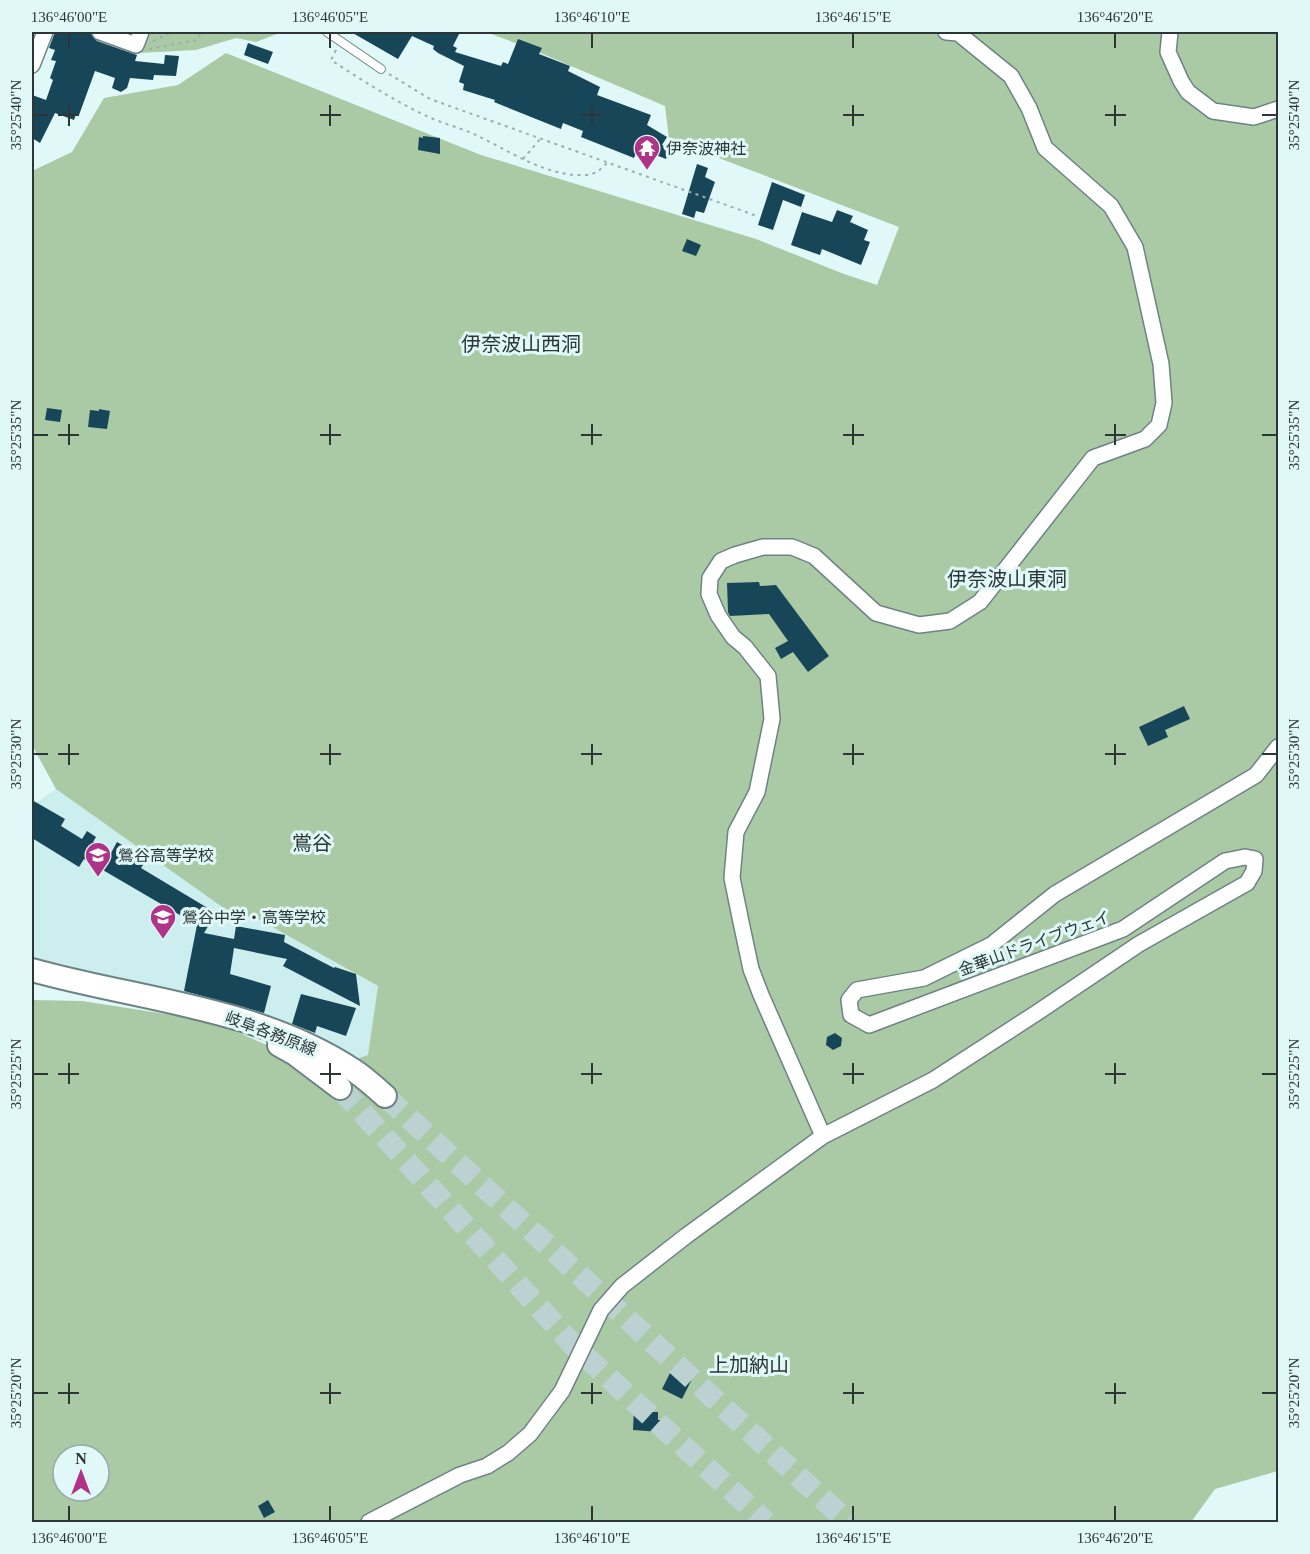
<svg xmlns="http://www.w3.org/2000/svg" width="1310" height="1554" font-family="'Times New Roman','Noto Sans JP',serif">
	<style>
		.built { fill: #cceeef }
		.green { fill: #a9caa4; fill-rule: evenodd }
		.building { fill: #184659 }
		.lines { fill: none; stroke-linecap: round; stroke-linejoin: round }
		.secondary-tunnel { stroke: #bcd1d1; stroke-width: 22; stroke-dasharray: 22 11; stroke-linecap: butt }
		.service-casing { stroke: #6e8384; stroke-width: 10 }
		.minor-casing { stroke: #6e8384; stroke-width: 18 }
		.secondary-casing { stroke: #6e8384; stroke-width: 26 }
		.path { stroke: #9caeaf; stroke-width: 2; stroke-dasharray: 3 4.5; stroke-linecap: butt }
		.service { stroke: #fff; stroke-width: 8 }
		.minor { stroke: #fff; stroke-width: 15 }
		.secondary { stroke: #fff; stroke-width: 22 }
		.ticks { fill: none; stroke: #2d3637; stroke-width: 2 }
		.labels { text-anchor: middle; stroke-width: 6; stroke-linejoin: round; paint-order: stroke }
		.poi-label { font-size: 16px; fill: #2d3637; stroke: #e0f8f8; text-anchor: start }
		.street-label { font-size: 16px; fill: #2d3637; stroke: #e0f8f8 }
		.quarter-label { font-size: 20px; fill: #2d3637; stroke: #e0f8f8 }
		.neatline { fill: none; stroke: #2d3637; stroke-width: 2 }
		.ticks-label { font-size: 15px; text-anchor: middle; fill: #2d3637 }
	</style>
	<rect width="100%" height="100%" fill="#e0f8f8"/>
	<path class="built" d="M56,789l169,120 33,10 120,67 -10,69 -14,5 -322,-100v-154z"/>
	<path class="green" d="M148,32h134l-26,10 -20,-4 -40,12 -57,3z
		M486,32h792v1439l-63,18 -24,33h-1159v-522l50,1 129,20 114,49 43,-15 10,-69 -120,-67 -33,-10 -169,-120 -24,-44v-574l40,-19 32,-54 74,-13 48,-32 255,102 275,84 88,35 33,11 22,-58 -230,-88 -4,-33 -134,-57zM63,1455h36v36h-36z"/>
	<path class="building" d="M55,32h27l9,2 6,7 40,14 -2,6 29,3 1,-9 14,1 -3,20 -22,-1 -1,5 -23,-2 -3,10 -6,4 -9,-4 3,-10 -20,-7 -16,44 -3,-1 -2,6 -19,-7 -15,30 -8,-5v-43l14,5 7,-20 -3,-2 6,-17 -5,-1 4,-10 -6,-2z
		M351,32h109l-7,14 4,2 -2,4 46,14 2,-4 5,2 10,-25 24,9 -3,6 31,12 -2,5 32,16 -3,8 54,20 -4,10 20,12 -5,8 8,3 -4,11 -28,-11 -4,10 -53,-21 2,-6 -20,-8 -2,6 -67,-27 1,-2 -32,-10 1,-6 -5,-2 5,-16 -26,-13 -5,-4 1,-3 -22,-10 -14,23z
		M248,43l25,9 -5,12 -24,-9z
		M423,136l17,2v16l-22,-4 1,-13 4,1z
		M697,164l11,4 -3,9 10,5 -11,31 -8,-2 -2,7 -12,-4z
		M772,182l33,13 -4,12 -18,-7 -10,30 -15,-5z
		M837,210l16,6 -3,6 18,8 -4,10 6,2 -9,23 -39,-16 -2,6 -29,-10 11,-33 30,10z
		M687,239l14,6 -5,11 -14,-5z
		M47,408l15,2 -2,12 -15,-2z
		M99,409l11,2 -3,18 -19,-2 2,-17 9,1z
		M759,582l1,4 16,-1 53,71 -21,16 -15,-20 -12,7 -6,-11 13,-7 -19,-27 -39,2 -2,-4 -1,-29z
		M1184,706l6,13 -25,11 3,7 -20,9 -9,-19z
		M32,800l33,19 -4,7 21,13 5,-8 9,6 -3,5 18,11 6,-11 30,17 -6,9 75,45 -12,20 30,6 2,-13 49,9 -1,7 50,26 1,-1 21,7 4,32 -77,-40 4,-7 -53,-11 -4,26 41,12 -7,27 -80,-22 13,-66 -113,-66 -5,8 -47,-29z
		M301,994l55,14 -10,28 -29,-10 -2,7 -23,-9z
		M835,1033l7,5 -1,8 -8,4 -7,-5 1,-8z
		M672,1369l20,10 -10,20 -20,-10z
		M634,1409l19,1v2h5v8h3v12l-28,-2z
		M268,1500l7,12 -11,6 -6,-12z"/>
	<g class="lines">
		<path class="secondary-tunnel" d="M340,1088l234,258 192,176
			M385,1096l463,426"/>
		<g class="service-casing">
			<path id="service" d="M327,32l54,37"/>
		</g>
		<g class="minor-casing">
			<path id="minor" d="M100,32l36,13 5,-13
				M1170,32l-2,20 13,29 7,11 25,19 41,6 24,-8
				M32,65l13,-33
				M823,1136l-62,-141 -10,-26 -10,-47 -9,-44 4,-46 21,-40 15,-73 -4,-43 -23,-29 -12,-10 -15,-22 -9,-21 1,-16 11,-17 14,-6 28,-8h29l22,9 62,57 43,12 31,-4 30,-19 113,-144 52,-19 14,-14 5,-22 -3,-39 -26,-117 -24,-41 -66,-58 -16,-40 -18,-32 -53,-43 -12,-1
				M369,1522l91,-47 27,-9 21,-13 22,-19 32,-43 39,-81 21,-24 64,-50 137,-100 110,-56 102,-66 104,-70 108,-61 7,-12 1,-12 -10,-2 -20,4 -102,68 -254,96 -18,-10 -2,-15 8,-10 67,-12 67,-33 64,-51 201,-119 22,-28"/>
		</g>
		<g class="secondary-casing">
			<path id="secondary" d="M32,970c107,30 225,37 321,100 11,7 22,17 32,26
				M279,1045l16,9 45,34"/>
		</g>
		<path class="path" d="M153,41l19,-9
			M149,49l48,-9 4,-8
			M336,50l-5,10c32,21 65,42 100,58 14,6 29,10 43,16 34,16 72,43 111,41 11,0 16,-6 23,-13
			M389,74l41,25 327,117
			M523,159l18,-21"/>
		<use href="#service" class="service"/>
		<use href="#minor" class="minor"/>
		<use href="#secondary" class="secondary"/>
	</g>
	<path class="ticks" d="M69,33v15M330,33v15M592,33v15M853,33v15M1115,33v15M69,105v21M330,105v21M592,105v21M853,105v21M1115,105v21M33,115h15M58,115h21M320,115h21M581,115h21M843,115h21M1105,115h21M1262,115h15M69,424v21M330,424v21M592,424v21M853,424v21M1115,424v21M33,435h15M58,435h21M320,435h21M581,435h21M843,435h21M1105,435h21M1262,435h15M69,744v21M330,744v21M592,744v21M853,744v21M1115,744v21M33,754h15M58,754h21M320,754h21M581,754h21M843,754h21M1105,754h21M1262,754h15M69,1063v21M330,1063v21M592,1063v21M853,1063v21M1115,1063v21M33,1074h15M58,1074h21M320,1074h21M581,1074h21M843,1074h21M1105,1074h21M1262,1074h15M69,1383v21M330,1383v21M592,1383v21M853,1383v21M1115,1383v21M33,1393h15M58,1393h21M320,1393h21M581,1393h21M843,1393h21M1105,1393h21M1262,1393h15M69,1506v15M330,1506v15M592,1506v15M853,1506v15M1115,1506v15"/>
	<defs>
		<g id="temple-pin" transform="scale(1.35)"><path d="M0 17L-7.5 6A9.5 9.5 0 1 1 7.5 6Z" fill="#af3487" stroke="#e0f8f8"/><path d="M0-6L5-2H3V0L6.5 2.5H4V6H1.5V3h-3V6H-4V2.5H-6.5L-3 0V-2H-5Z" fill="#fff"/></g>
		<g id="school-pin" transform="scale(1.35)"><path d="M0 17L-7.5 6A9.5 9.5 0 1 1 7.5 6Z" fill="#af3487" stroke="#e0f8f8"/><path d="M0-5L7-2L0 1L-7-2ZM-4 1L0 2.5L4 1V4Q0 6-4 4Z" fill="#fff"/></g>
	</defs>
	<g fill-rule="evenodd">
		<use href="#temple-pin" x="647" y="148"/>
		<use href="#school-pin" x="98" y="855"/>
		<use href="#school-pin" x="163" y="917"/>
	</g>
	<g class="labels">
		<g class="poi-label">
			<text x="666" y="154">伊奈波神社</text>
			<text x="118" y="861">鶯谷高等学校</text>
			<text x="182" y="923">鶯谷中学・高等学校</text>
		</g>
		<g class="street-label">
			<text transform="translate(1034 943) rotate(-20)" y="6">金華山ドライブウェイ</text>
			<text transform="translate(271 1033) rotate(21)" y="6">岐阜各務原線</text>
		</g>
		<g class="quarter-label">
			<text x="521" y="351">伊奈波山西洞</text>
			<text x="1007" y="586">伊奈波山東洞</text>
			<text x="312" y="850">鴬谷</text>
			<text x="749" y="1372">上加納山</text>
		</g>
	</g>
	<rect width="1310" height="1554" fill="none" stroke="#e0f8f8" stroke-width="66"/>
	<g transform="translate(81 1473)"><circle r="28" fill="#e0f8f8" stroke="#98aaab" stroke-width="1.5"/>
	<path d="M0-4.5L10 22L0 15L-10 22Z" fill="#af3487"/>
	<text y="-9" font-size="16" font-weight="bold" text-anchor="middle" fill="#2d3637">N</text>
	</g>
	<rect x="33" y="33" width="1244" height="1488" class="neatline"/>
	<g class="ticks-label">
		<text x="69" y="22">136°46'00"E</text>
		<text x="330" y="22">136°46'05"E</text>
		<text x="592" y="22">136°46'10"E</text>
		<text x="853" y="22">136°46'15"E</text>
		<text x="1115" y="22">136°46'20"E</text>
		<text transform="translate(16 115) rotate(-90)" y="5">35°25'40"N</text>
		<text transform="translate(1294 115) rotate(-90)" y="5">35°25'40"N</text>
		<text transform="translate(16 435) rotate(-90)" y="5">35°25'35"N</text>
		<text transform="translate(1294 435) rotate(-90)" y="5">35°25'35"N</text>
		<text transform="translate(16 754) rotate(-90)" y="5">35°25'30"N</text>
		<text transform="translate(1294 754) rotate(-90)" y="5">35°25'30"N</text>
		<text transform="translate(16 1074) rotate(-90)" y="5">35°25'25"N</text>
		<text transform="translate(1294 1074) rotate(-90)" y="5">35°25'25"N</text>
		<text transform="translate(16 1393) rotate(-90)" y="5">35°25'20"N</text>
		<text transform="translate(1294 1393) rotate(-90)" y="5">35°25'20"N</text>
		<text x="69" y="1543">136°46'00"E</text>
		<text x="330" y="1543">136°46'05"E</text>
		<text x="592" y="1543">136°46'10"E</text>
		<text x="853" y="1543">136°46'15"E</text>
		<text x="1115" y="1543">136°46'20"E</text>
	</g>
</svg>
